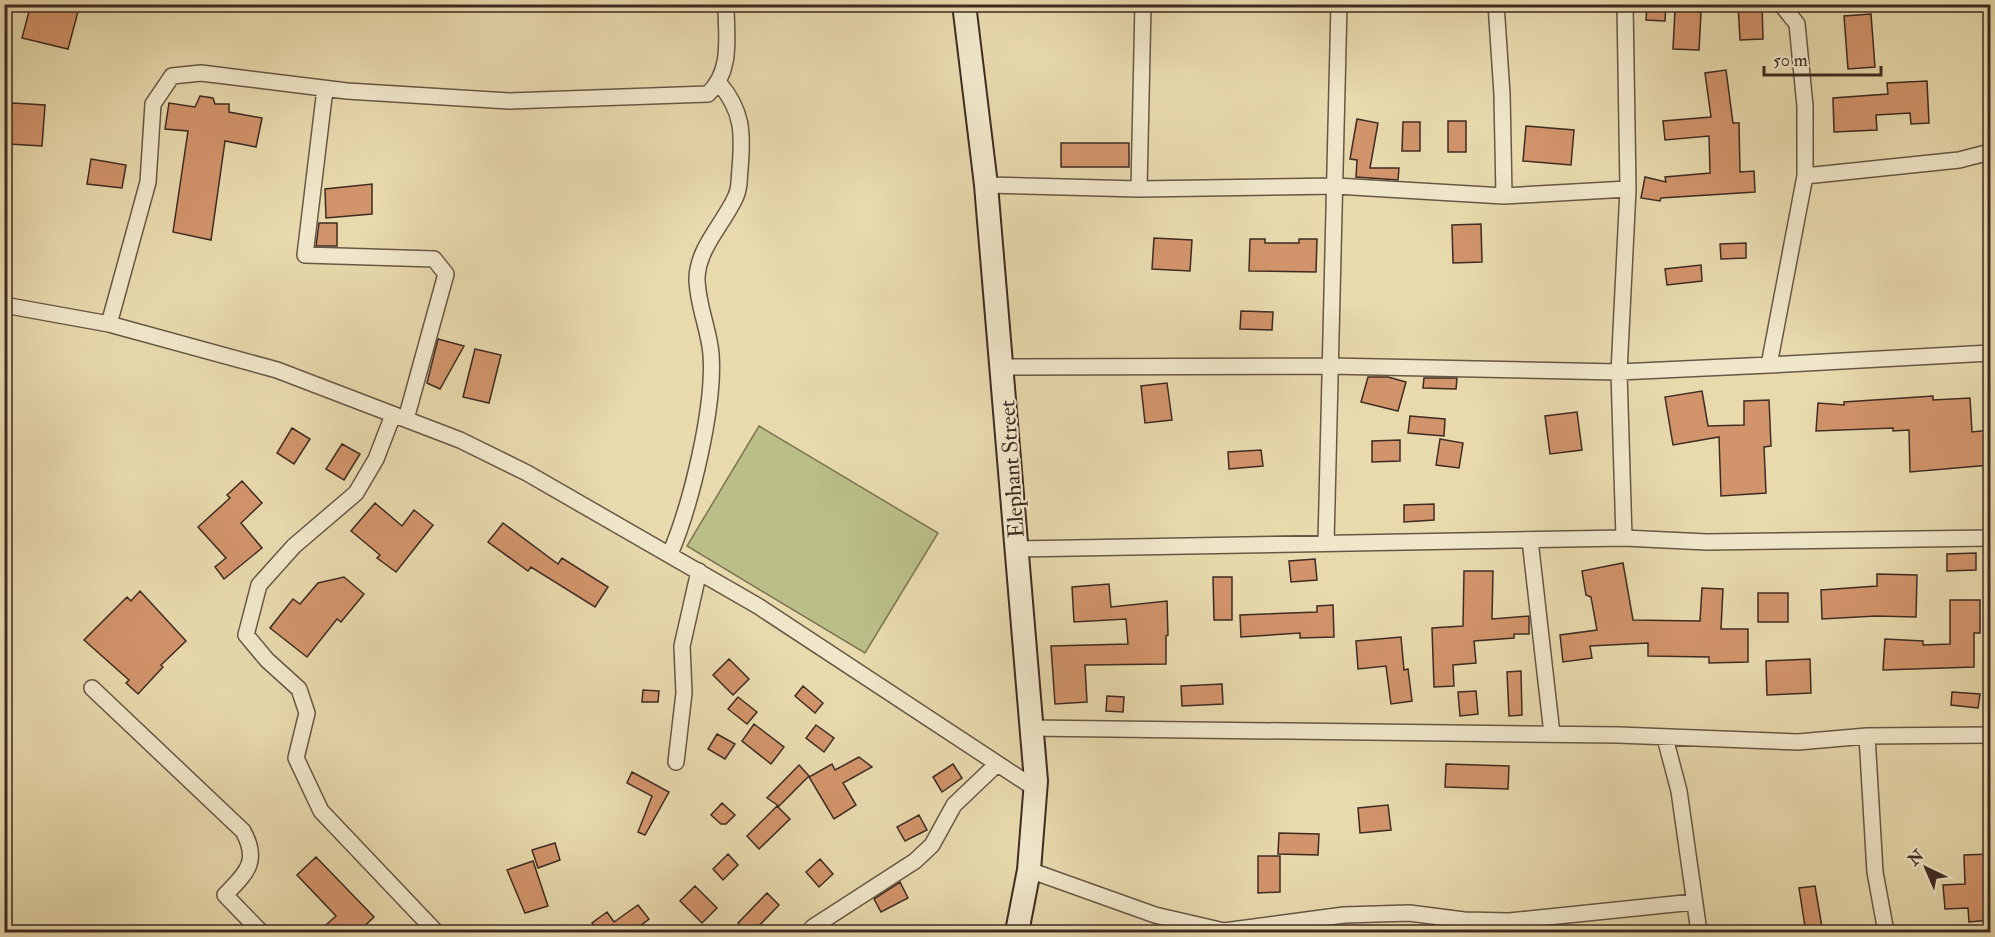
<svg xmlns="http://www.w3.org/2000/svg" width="1995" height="937" font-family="'IM FELL Double Pica',serif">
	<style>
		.green { fill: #babe87; stroke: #7c7455; stroke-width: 1.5 }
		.building { fill: #d2946b; stroke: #3e2b23; stroke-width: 1.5 }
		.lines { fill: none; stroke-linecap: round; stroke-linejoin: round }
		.street-casing { stroke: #685746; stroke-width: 18 }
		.secondary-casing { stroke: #3e2b23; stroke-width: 26 }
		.street { stroke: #f0e7ca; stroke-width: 15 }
		.secondary { stroke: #f0e7ca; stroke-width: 22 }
		.labels { text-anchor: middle; stroke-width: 4.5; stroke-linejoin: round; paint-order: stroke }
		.street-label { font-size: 22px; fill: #3e2b23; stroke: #f0e7ca }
	</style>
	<rect width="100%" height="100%" fill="#e8daad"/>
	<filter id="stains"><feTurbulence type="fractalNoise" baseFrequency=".00333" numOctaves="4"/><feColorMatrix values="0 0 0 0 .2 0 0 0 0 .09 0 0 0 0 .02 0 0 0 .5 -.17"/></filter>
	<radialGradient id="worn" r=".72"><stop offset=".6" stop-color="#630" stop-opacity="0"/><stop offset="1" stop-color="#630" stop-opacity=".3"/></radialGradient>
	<path class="green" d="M759,426l179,107 -73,120 -178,-107z"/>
	<path class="building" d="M31,4h49l-12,45 -46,-11z
		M1647,4l19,1 -1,16 -19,-1z
		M1738,4h24l1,35 -23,1z
		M1675,10l26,2 -2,38 -26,-1z
		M1871,14l4,53 -27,2 -4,-53z
		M1726,70l7,53h6l1,49 14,-1 1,21 -94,6 -1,3 -19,-3 4,-21 21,5 -1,-5 45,-4 -1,-37 -44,4 -2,-19 48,-4 -6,-44z
		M1927,81l2,42 -18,1 -1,-11 -34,2 1,15 -43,2 -1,-34 55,-4 -1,-11z
		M200,96l13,2 2,6h14v8l33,6 -6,29 -31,-6 -14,99 -38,-8 15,-101 -23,-2 4,-26 26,4z
		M12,103l33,2 -3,41 -33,-2z
		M1357,119l21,4 -8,45h29l-1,12 -42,-3 1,-17 -7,-1z
		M1448,121h18v31h-18z
		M1403,122h17v29h-18z
		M1526,126l48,4 -3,35 -48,-4z
		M1061,143h68v24h-68z
		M91,159l35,6 -4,23 -35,-4z
		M372,184v30l-46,4 -1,-29z
		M319,223h18v23h-21z
		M1481,224l1,38 -29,1 -1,-38z
		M1154,238l38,2 -2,31 -38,-2z
		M1250,239h15v4h34v-4h18l-1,33 -67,-1z
		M1746,243v15l-25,1 -1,-15z
		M1701,265l1,16 -35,4 -2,-16z
		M1241,311l32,1 -1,18 -32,-1z
		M438,339l26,7 -24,43 -13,-6z
		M475,349l26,6 -12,48 -26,-6z
		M1368,377h20l18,5 -8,29 -37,-9z
		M1424,378h33l-1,11 -33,-1z
		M1167,383l5,37 -27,3 -4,-37z
		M1702,391l6,35 36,-1v-24l25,-1 2,46 -7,1 2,46 -45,3 -2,-59 -46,8 -8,-48z
		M1933,396v4l37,-2 2,34 18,-2v35l-80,7 -1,-42 -16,1v-3l-77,3 2,-28 26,2v-3z
		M1577,412l5,38 -32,4 -5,-38z
		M1410,416l35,3 -1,17 -36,-3z
		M292,428l18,11 -16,25 -17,-11z
		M1440,439l23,4 -4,25 -23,-3z
		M1400,440v21l-28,1v-21z
		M342,444l18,10 -16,26 -18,-11z
		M1261,450l2,16 -34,3 -1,-17z
		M242,481l20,22 -21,20 21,25 -38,31 -9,-12 11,-9 -28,-31 32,-29 -3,-3z
		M375,503l27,23 12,-16 19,15 -37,47 -19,-14 3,-3 -29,-24z
		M1434,504v16l-30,2v-17z
		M503,523l55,41 4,-6 46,29 -13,20 -64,-40 -3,4 -40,-29z
		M1976,553v17l-29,1v-17z
		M1315,559l2,21 -26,2 -2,-21z
		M1623,563l10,57 67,1 2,-33 21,1 -2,40h27v33l-39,1v-6l-61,-1v-13l-58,3 2,12 -29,4 -3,-27 37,-5 -6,-33 -5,-2 -4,-24z
		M1464,571h29l-1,48 37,-3v18h-15v4l-40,3 2,22 -23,2 1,21 -20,1 -2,-59 31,-2z
		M1877,574l40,1 -1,42 -40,-1 -54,3 -1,-29 56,-4z
		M344,577l20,17 -23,28 -4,-3 -30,38 -37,-29 23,-29 7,5 18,-21z
		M1213,577h19v43h-18z
		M1109,584l2,23 56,-6 1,34 -2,1v28l-81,1 2,37 -32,2 -4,-58 77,-2 -2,-25 -52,3 -2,-35z
		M140,591l46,50 -25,24 2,2 -25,27 -12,-11 3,-3 -45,-40 43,-43 4,4z
		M1758,593h30v29h-30z
		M1950,600h30v33h-6v34l-91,3 2,-31 38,2v4l27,-1z
		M1333,605l1,32 -34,1v-5l-59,4 -1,-22 77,-3v-6z
		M1401,637l3,33 4,-1 4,32 -21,3 -5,-38 -28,3 -2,-28z
		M729,659l20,20 -16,16 -20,-20z
		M1810,659l1,34 -44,2 -1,-34z
		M1521,671l1,44 -13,1 -2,-44z
		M1222,684l1,20 -41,2 -1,-20z
		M803,686l20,17 -8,10 -20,-17z
		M643,690l16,1 -1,11h-16z
		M1476,691l2,23 -18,2 -2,-24z
		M1952,692l28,2 -2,14 -27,-3z
		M1107,696l17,1 -1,15 -17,-1z
		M738,697l19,15 -10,12 -19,-15z
		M754,724l30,23 -13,17 -29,-23z
		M816,725l18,13 -10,14 -18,-14z
		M717,734l18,10 -10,15 -17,-10z
		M859,757l13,10 -29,16 13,22 -22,14 -25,-42 23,-13 3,6z
		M953,764l9,14 -20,14 -9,-15z
		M1446,764l63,2 -1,23 -63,-2z
		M799,765l10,11 -30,30 -12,-8z
		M632,772l37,20 -24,43 -7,-3 14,-36 -25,-13z
		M722,803l13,12 -9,9h-5l-10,-9z
		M1388,805l3,25 -31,3 -2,-25z
		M777,806l13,13 -31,30 -12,-13z
		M919,815l8,15 -22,11 -8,-14z
		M1279,833l40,1 -1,21 -40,-1z
		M555,843l5,17 -22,8 -6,-18z
		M728,854l10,11 -15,15 -10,-11z
		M1990,854v30h-2l2,36 -21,2 -1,-14 -23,1 -2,-24 22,-1 -1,-29z
		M1258,856h22v36l-22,1z
		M316,857l58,60 -17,16h-40l19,-17 -39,-41z
		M820,859l13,15 -14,13 -13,-15z
		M533,861l15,45 -23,7 -18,-43z
		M900,882l8,16 -27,14 -7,-13z
		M695,886l22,22 -15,15 -22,-22z
		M1815,886l8,47h-17l-7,-45z
		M767,893l12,12 -27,28h-3l-11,-10z
		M638,905l11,14 -18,14h-32l-7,-10 15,-11 7,10z"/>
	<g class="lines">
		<g class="street-casing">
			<path id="street" d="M1496,4l6,90 2,102
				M325,89l-20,166 129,4 12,15 -40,145
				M1805,176l154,-16 31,-8
				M986,185l153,4 197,-3 168,10 124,-7
				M1139,189l4,-185
				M4,305l105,19 168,46 183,70 67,33 231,133 278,183
				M109,324l39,-142 5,-78 19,-28 29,-3 146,18 162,10 199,-7c25,-24 18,-57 18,-90
				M1769,365l221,-12
				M1003,367l326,-1 290,6 150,-7 36,-189v-70l-8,-82 -16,-20
				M393,415l-17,44 -20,34 -62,53 -35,39 -13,50 21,25 32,29 8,24 -11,45 25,53 115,121
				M1624,538l-5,-166 9,-183 -3,-185
				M1530,540l22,194
				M1326,543l13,-539
				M1017,549l607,-11 83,4 283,-4
				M670,554c21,-49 45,-147 41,-200 -2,-25 -14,-50 -14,-76 1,-31 28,-56 39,-82 4,-8 3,-19 4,-27 3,-36 3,-58 -21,-86
				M92,688l151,143c17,31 3,42 -18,64l36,37
				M1030,728l588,7 180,7 69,-6 123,-1
				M1867,736l8,136 11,60
				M1665,738l14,53 20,141
				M676,762l8,-69 -2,-47 17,-75
				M1029,870l126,45 69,16 120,-16 65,-2 55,7 45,1 185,-19
				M809,932l4,-5 102,-66 17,-16 22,-40 43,-41"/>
		</g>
		<g class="secondary-casing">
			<path id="secondary" d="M964,4l22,181 50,596 -7,89 -12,62"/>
		</g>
		<use href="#street" class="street"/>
		<use href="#secondary" class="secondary"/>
	</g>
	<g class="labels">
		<g class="street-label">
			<text transform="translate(1011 469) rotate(-94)" y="8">Elephant Street</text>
		</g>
	</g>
	<rect width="1995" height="937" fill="none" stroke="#e8daad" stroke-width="24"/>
	<rect x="6" y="6" width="1983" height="925" fill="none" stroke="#3e2b23" stroke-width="3"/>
	<rect x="12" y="12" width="1971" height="913" fill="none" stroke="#3e2b23" stroke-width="1.5"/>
	<g transform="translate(1926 868) rotate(316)" stroke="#f0e7ca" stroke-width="4.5" paint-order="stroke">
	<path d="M0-4.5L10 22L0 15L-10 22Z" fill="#3e2b23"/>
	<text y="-9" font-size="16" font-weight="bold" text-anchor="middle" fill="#3e2b23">N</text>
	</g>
	<path d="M1764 66v9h117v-9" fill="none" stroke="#3e2b23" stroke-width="3"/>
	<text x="1773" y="66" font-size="18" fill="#3e2b23" stroke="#f0e7ca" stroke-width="4.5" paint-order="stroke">50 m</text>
	<rect width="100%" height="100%" filter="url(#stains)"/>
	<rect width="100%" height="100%" fill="url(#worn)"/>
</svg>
